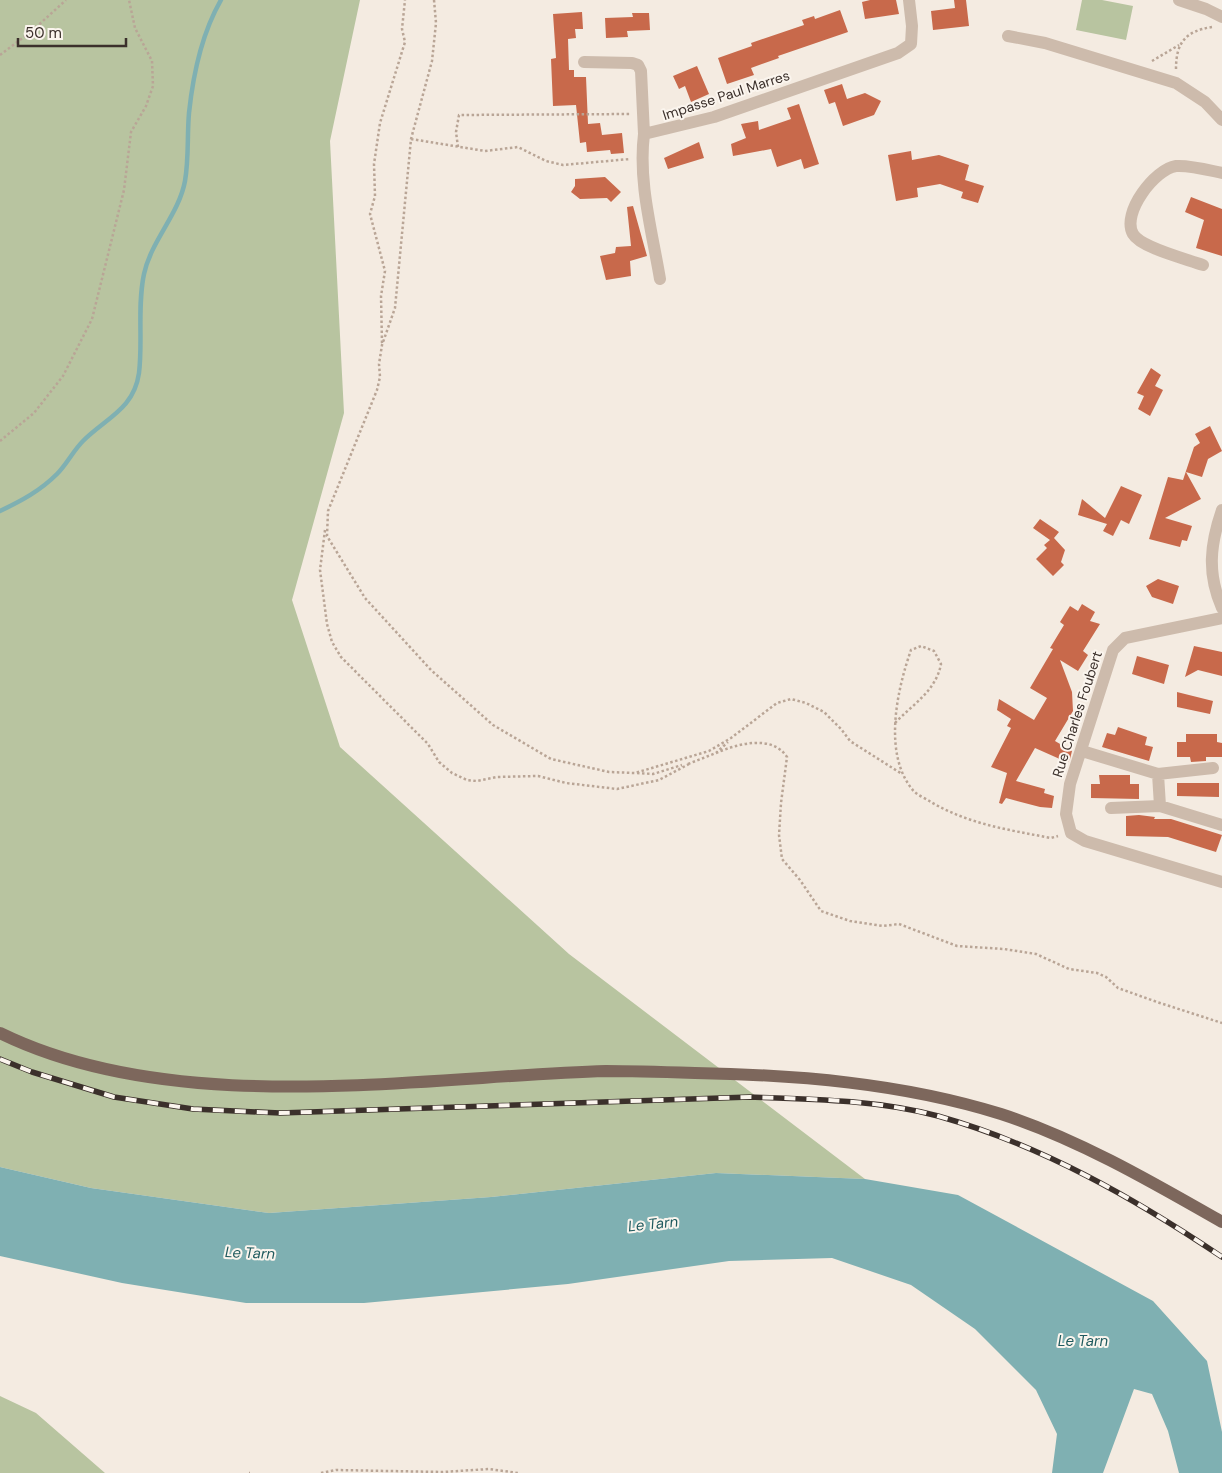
<svg xmlns="http://www.w3.org/2000/svg" width="1222" height="1473" font-family="'DM Sans',sans-serif">
	<style>
		.green { fill: #b8c4a0 }
		.water { fill: #7fb0b2 }
		.lines { fill: none; stroke-linecap: round; stroke-linejoin: round }
		.stream { stroke: #7fb0b2; stroke-width: 4.5 }
		.building { fill: #c8694b }
		.path { stroke: #b9a596; stroke-width: 2.5; stroke-dasharray: 2.5 2.5; stroke-linecap: butt }
		.minor { stroke: #cdbbac; stroke-width: 12 }
		.major { stroke: #7d675c; stroke-width: 12 }
		.rail-casing { stroke: #3b302b; stroke-width: 5.5 }
		.rail { stroke: #fbf5ee; stroke-width: 4; stroke-dasharray: 11; stroke-linecap: butt }
		.labels { text-anchor: middle; stroke-width: 4; stroke-linejoin: round; paint-order: stroke }
		.street-label { font-size: 14px; fill: #3b302b; stroke: #fbf5ee }
		.water-label { font-size: 15px; font-style: italic; fill: #1f5a5e; stroke: #fbf5ee }
	</style>
	<rect width="100%" height="100%" fill="#f4ebe1"/>
	<path class="green" d="M0,0h360l-30,141 14,272 -52,187 48,147 229,207 296,225 -149,-6 -225,24 -222,16 -178,-25 -91,-21z
		M1082,0h20l31,6 -7,34 -50,-10z
		M0,1396l36,17 69,60h-105z"/>
	<path class="water" d="M0,1167l91,21 178,25 222,-16 225,-24 149,6 93,16 195,106 54,60 15,71v41h-43l-11,-42 -16,-37 -18,-5 -31,84h-51l5,-39 -21,-44 -61,-61 -64,-44 -79,-27 -103,3 -161,23 -204,19h-118l-124,-20 -122,-27z"/>
	<g class="lines">
		<path class="stream" d="M0,511c21,-10 40,-20 57,-37 10,-10 16,-23 26,-33 23,-23 51,-32 56,-68 4,-32 -2,-66 5,-99 7,-33 35,-60 41,-93 4,-23 2,-46 4,-68 4,-38 13,-80 32,-113"/>
	</g>
	<path class="building" d="M870,0h26l3,14 -34,5 -3,-17z
		M954,0h12l3,26 -36,4 -2,-19 24,-3z
		M840,10l8,22 -70,24 1,2 -28,10 3,7 -27,9 -9,-26 34,-12 -1,-3 53,-18 -2,-5 12,-4 1,3z
		M582,12l1,17h-8l1,9 -8,1 1,31h5v7h12l2,47 12,-1 2,12 20,-2 2,20 -13,1 -1,-4 -23,2 -1,-10 -6,1 -4,-38 -23,1 -2,-47 5,-1 -3,-44z
		M632,13h17l1,17 -23,1 1,6 -22,1 -1,-20 28,-1z
		M697,66l12,28 -18,8 -6,-16 -6,3 -6,-13z
		M842,84l5,15 18,-6 16,8 -7,14 -31,11 -8,-24 -6,2 -5,-14z
		M799,104l20,60 -15,5 -3,-10 -24,8 -6,-18 -38,7 -2,-12 15,-6 -5,-14 17,-3 1,9 32,-11 -4,-11z
		M699,142l5,16 -36,11 -4,-11z
		M911,151l1,9 27,-5 30,10 -4,15 19,6 -6,17 -17,-5 2,-6 -23,-8 -23,4 1,9 -22,4 -8,-46z
		M605,177l16,15 -10,10 -4,-4 -27,1 -9,-7 4,-6v-7z
		M1191,197l31,12v47l-26,-8 8,-28 -19,-8z
		M633,206l14,50 -17,5 1,15 -25,4 -6,-24 15,-3 1,-6 15,-1 -4,-39z
		M1151,368l10,7 -6,11 8,4 -13,26 -12,-7 6,-13 -7,-3z
		M1210,426l12,25 -14,8 -6,18 -16,-5 15,27 -36,19 27,8 -5,15 -5,-1 -2,7 -31,-8 19,-62 15,3 11,-33 6,-4 -5,-9z
		M1121,486l21,9 -13,29 -8,-4 -8,16 -10,-5 4,-7 -29,-9 4,-16 23,19z
		M1040,519l19,13 -5,6 11,12 -4,12 3,3 -11,11 -17,-17 11,-11 -3,-3 6,-5 -17,-12z
		M1158,579l21,7 -6,18 -21,-7 -6,-11z
		M1082,604l13,8 -5,9 10,3 -17,27 5,4 -10,16 -18,-11 12,32 1,19 -18,30 17,10 -2,8 -2,3 -6,-2 -27,-12 -19,33 29,8 -1,4 10,3 -2,12 -12,-1 -34,-9 -4,6 -3,-1 8,-30 -16,-6 20,-39 -4,-2 4,-7 -14,-9 2,-11 35,21 13,-22 -17,-10 23,-39 -3,-1 14,-23 -4,-3 10,-16 8,5z
		M1194,646l28,6v24l-24,-6 -13,7z
		M1137,656l32,9 -5,19 -32,-10z
		M1177,692l36,9 -3,13 -33,-7z
		M1118,727l29,10 -2,8 8,2 -4,14 -47,-14 5,-14 8,2z
		M1186,734h31v8l5,1v14h-16v4l-15,1 -1,-5h-13v-15h9z
		M1099,775h31v9h9v15l-48,-1v-14h9z
		M1177,783h42v14l-42,-1z
		M1139,815l16,2 -1,2h17l51,16 -6,17 -48,-15 -42,-1v-20z"/>
	<g class="lines">
		<path class="path" d="M434,0l2,23 -4,38 -21,78 -16,169 -13,37 -3,19 1,13 -3,13 -49,121 -1,25 38,62 66,72 62,55 58,34 58,13 26,1 74,-22 22,-13 46,-35 14,-4 15,4 18,9 17,17 9,12 52,33
			M0,55l33,-25 33,-30
			M1152,61l27,-16
			M1176,69c0,-27 10,-38 36,-42
			M411,139l74,12 33,-4 28,14 17,4 67,-6
			M458,147l-2,-15 3,-17 172,-1
			M382,343l-1,-47 4,-25 -15,-57 5,-18 -1,-32 6,-41 25,-81 -3,-13 3,-29
			M0,441l34,-28 29,-37 29,-57 32,-129 7,-58 15,-26 7,-20 -1,-25 -17,-33 -6,-28
			M325,530l-5,40 7,54 5,18 9,15 87,87 11,18 13,11 15,7 10,1 20,-4 41,-1 28,7 51,6 42,-9 30,-16
			M895,723c18,-19 41,-32 46,-59l-7,-13 -13,-5 -10,4c-14,40 -28,103 1,139 4,6 13,9 19,13 37,22 78,28 120,36l7,-2
			M716,753c21,-9 56,-19 71,4l-6,46 -2,32 3,24 18,21 21,31 29,10 33,5 16,-2 58,22 47,3 32,5 33,15 28,4 9,4 12,11 39,14 65,21
			M688,764l28,-11 12,-11
			M637,773l16,1 29,-9
			M249,1473h1
			M321,1473l15,-3 107,2 46,-3 29,4"/>
		<path class="minor" d="M1179,0l27,9 16,8
			M1008,36l37,7 131,40 29,19 17,18
			M584,62l48,1 6,2 3,6 3,63
			M1203,265c-16,-6 -62,-17 -70,-31 -12,-21 22,-65 43,-68 14,-1 32,4 46,7
			M660,279c-8,-48 -22,-97 -16,-145l70,-17 184,-64 13,-9 1,-18 -3,-26
			M1222,510c-12,35 -15,63 0,98
			M1222,618l-97,20 -12,12 -43,134 -4,30 5,19 14,8 137,41
			M1082,751l76,23 55,-6
			M1160,806l62,19
			M1111,808l49,-2 -2,-32"/>
		<path class="major" d="M0,1033c175,86 417,44 606,38 29,0 59,1 89,2 103,2 206,10 306,41 77,25 151,68 221,108"/>
		<g class="rail-casing">
			<path id="rail" d="M0,1059l32,13 82,25 79,12 87,4 470,-16c63,2 128,3 188,19 103,29 196,82 284,141"/>
		</g>
		<use href="#rail" class="rail"/>
	</g>
	<g class="labels">
		<g class="street-label">
			<text transform="translate(726 95) rotate(-18)" y="5">Impasse Paul Marres</text>
			<text transform="translate(1077 714) rotate(-72)" y="5">Rue Charles Foubert</text>
		</g>
		<g class="water-label">
			<text transform="translate(653 1224) rotate(-6)" y="5">Le Tarn</text>
			<text transform="translate(250 1253) rotate(2)" y="5">Le Tarn</text>
			<text x="1083" y="1346">Le Tarn</text>
		</g>
	</g>
	<path d="M18 38v8h108v-8" fill="none" stroke="#3b302b" stroke-width="2.5"/>
	<text x="25" y="38" font-size="15" fill="#3b302b" stroke="#fbf5ee" stroke-width="4" paint-order="stroke">50 m</text>
</svg>
